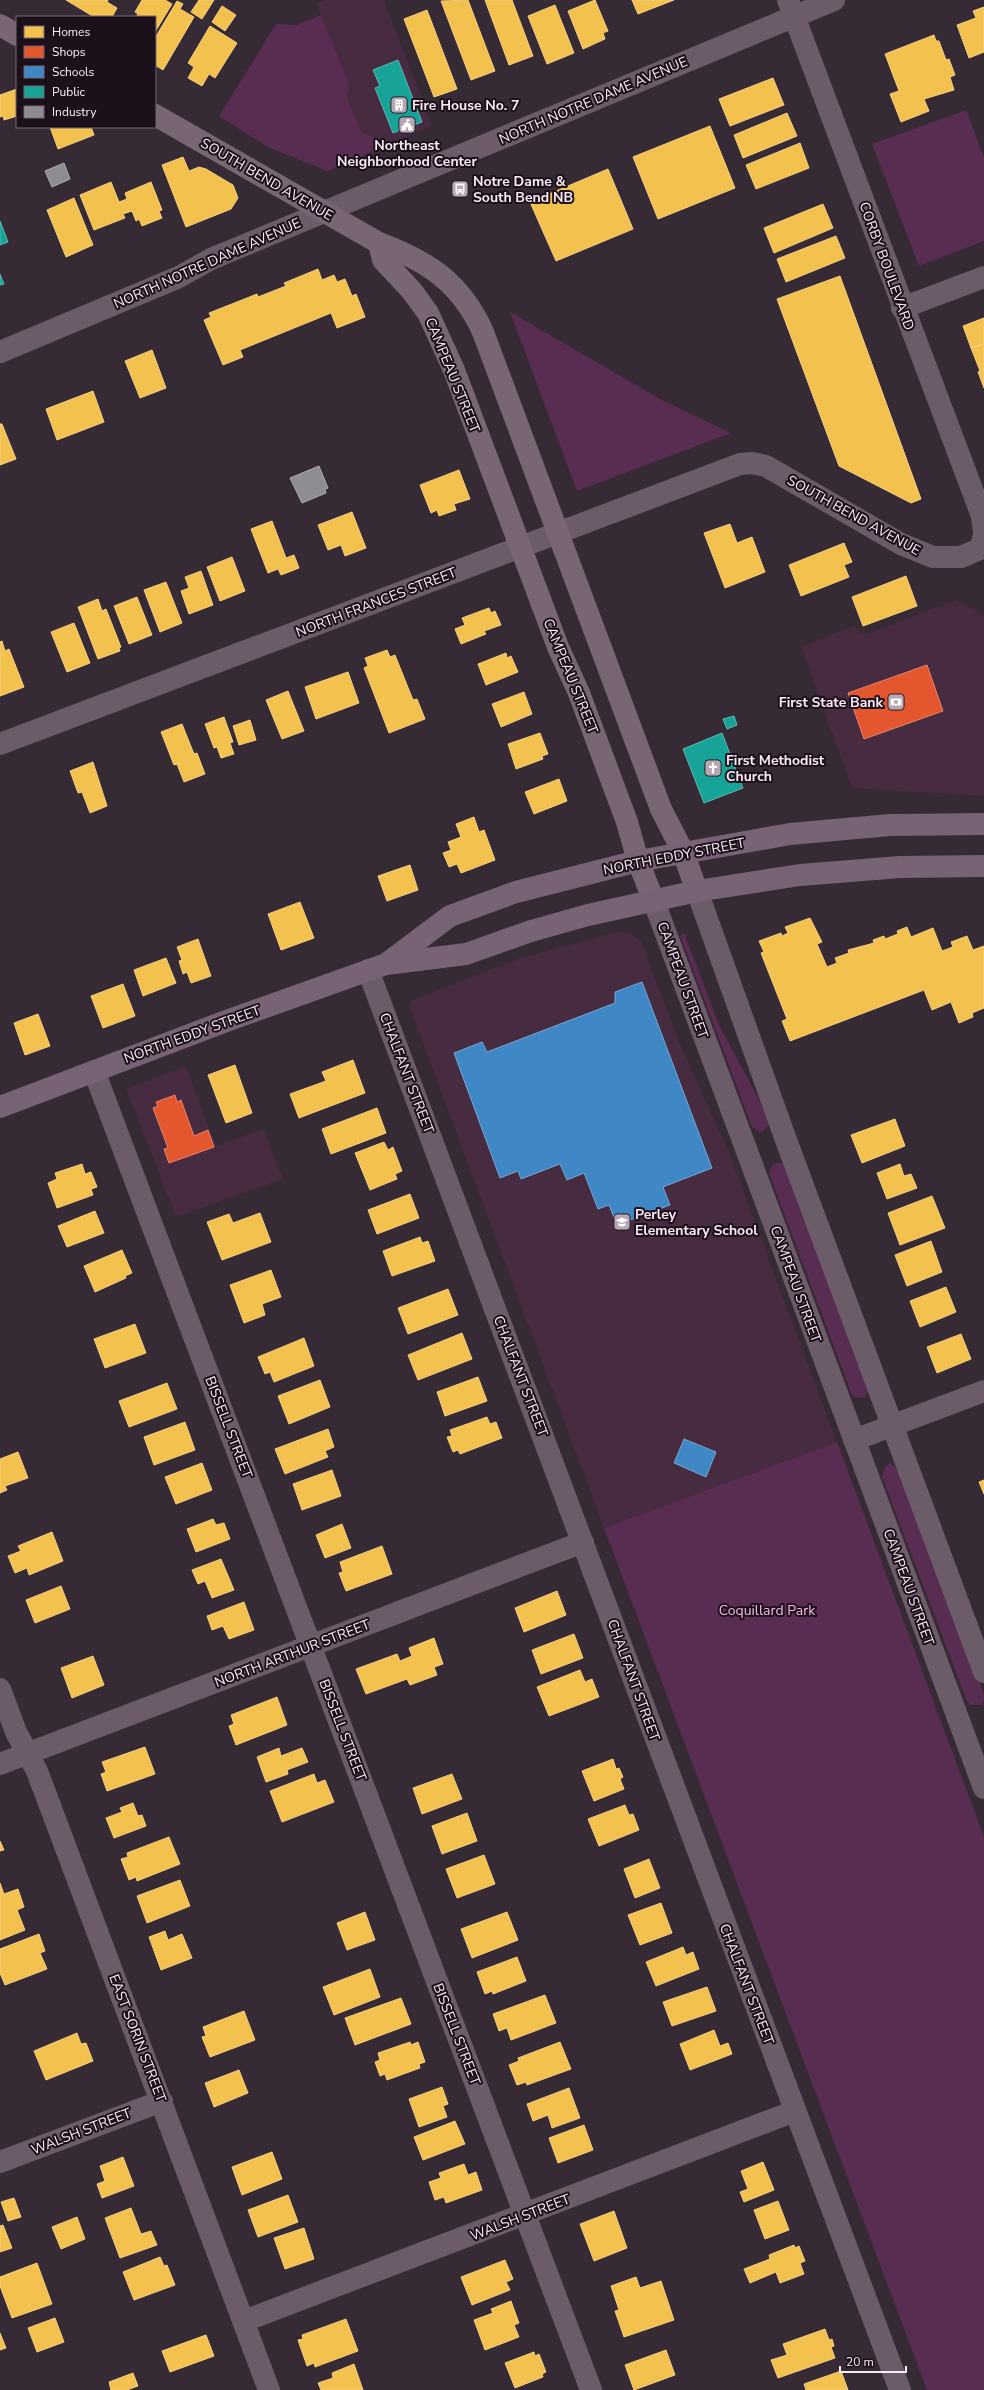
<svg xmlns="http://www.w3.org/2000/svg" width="984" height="2390" font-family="'Nunito Sans',sans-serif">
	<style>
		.built { fill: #462b41 }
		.green { fill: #592c51 }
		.homes { fill: #f2c14e; stroke: #f5ce81 }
		.shops { fill: #e4572e; stroke: #eb836a }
		.schools { fill: #3f88c5; stroke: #77a6d4 }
		.public { fill: #17a398; stroke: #5bb9b4 }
		.industry { fill: #8d8d92; stroke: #aea9b0 }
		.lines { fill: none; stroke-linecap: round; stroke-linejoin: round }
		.street { stroke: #6c5b69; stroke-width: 22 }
		.secondary { stroke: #796675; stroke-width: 22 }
		.primary { stroke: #776375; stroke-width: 22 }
		.labels { text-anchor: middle; stroke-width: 4; stroke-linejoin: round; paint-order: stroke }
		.street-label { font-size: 14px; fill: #fbebf7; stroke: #1c111a }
		.poi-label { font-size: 14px; font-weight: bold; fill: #fbebf7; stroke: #1c111a; text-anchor: start }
		.park-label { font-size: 14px; fill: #f7b9ea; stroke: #1c111a }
	</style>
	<rect width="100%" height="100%" fill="#362a34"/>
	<path class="built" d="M327,0h57l48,126 -52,22 -5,-10 -14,-7 -14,-34 2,-14 -33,-79z
		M956,600l28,15v181l-132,-8 -51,-141 53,-21 10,9z
		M620,931l11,3 10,7 39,103 50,111 107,287 -233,86 -195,-522 3,-6 109,-42z
		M186,1066l30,80 48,-17 19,50 -107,38 -50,-128z"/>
	<path class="green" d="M321,15l28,68 -2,14 14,34 14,7 5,10 -53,23 -59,-24 -49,-31 57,-92 20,1z
		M966,110l18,47v84l-65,25 -47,-122z
		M510,312l152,88 69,33 -154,58z
		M684,933l36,94 48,90 2,6 -7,8h-6l-5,-4 -71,-189 -1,-2z
		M778,1163l7,1 84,224 -4,9 -9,1 -4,-3 -83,-222 4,-8z
		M837,1442l147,395v553h-57l-323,-862z
		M890,1463l10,7 84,224v7l-3,4h-10l-4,-4 -85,-224 2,-9z"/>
	<path class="homes" d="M66,0h42l-1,2 10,6 -5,9h-18z
		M142,0h23l7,4 -17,28v-15h-19l2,-3 -3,-2z
		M199,0h15l-12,19 -11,-7z
		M468,0l27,71 -24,9 -30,-79z
		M485,0h27l21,56 -24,9z
		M595,0l13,31 -5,2 2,6 -22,10 -15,-38z
		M632,0h42l-36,14z
		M177,1l6,3 -3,5 14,8 -31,53 -8,-5v-27z
		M555,5l19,48 -27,11 -19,-48z
		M222,6l14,9 -11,16 -13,-9z
		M984,7v45l-15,6 -12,-33 19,-7 -3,-7z
		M427,10l30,79 -23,8 -30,-78z
		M210,26l27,17 -22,35 -6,-4 -7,12 -14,-8 6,-11 -6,-4z
		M934,35l2,6h3l7,19 3,-1 6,16 -5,2 4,13 -30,9 5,12 -28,11 -11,-28 9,-3 -14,-37z
		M773,78l11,27 -54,21 -11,-27z
		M17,89v27l-13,4 -1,-4 -3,1v-22z
		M787,113l10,23 -54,22 -9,-23z
		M710,126l25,62 -77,31 -25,-62z
		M50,127h41l3,8 -36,14z
		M800,143l9,25 -53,21 -10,-24z
		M183,157l6,14 10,-4 7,2 27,16 5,13 -7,11 -45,18 -24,-62z
		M608,169l25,60 -77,32 -26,-59z
		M111,182l8,20 8,-3 -2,-6 26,-11 11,28 -3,1 3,7 -20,8 -3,-7 -3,2 -4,-10 -9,3 2,4 -31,12 -14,-35z
		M74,198l19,47 -27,12 -19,-47z
		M823,204l10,24 -59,25 -10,-25z
		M836,236l9,22 -59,24 -9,-23z
		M318,269l4,11 12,-5 3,7 8,-3 7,17 4,-2 9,23 -28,11 -6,-15 -91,37 3,7 -20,8 -19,-45 7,-3 -2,-4 48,-19 1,3 28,-11 -2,-3z
		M840,276l81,223 -10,4 -72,-37 -62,-167z
		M984,318v26l-13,4 -8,-22z
		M984,344v25l-4,2 -9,-23z
		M152,350l14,38 -26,10 -15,-37z
		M984,369v19l-6,-16z
		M93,391l11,31 -47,18 -11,-31z
		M0,424h2l14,35 -16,6z
		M459,470l11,29 -16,5 2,6 -17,6 -2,-6 -6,3 -11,-28z
		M352,512l14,36 -21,8 -4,-11 -13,5 -10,-25z
		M272,521l14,37 8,-3 5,13 -18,7 -3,-6 -10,4 -17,-44z
		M730,524l7,19 15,-6 13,35 -40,16 -21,-55z
		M844,543l8,19 -8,3 5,12 -48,19 -12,-31z
		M232,557l13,34 -25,10 -13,-34z
		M201,571l12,34 -24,9 -8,-23 8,-3 -4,-11z
		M906,576l11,30 -54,20 -11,-29z
		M166,582l16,41 -22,9 -16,-42z
		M137,597l15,38 -23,9 -15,-38z
		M98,599l4,12 4,-2 15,38 -2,1 1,3 -22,8 -20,-52z
		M489,608l2,5 4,-2 6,14 -17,6 2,3 -25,10 -6,-15 10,-4 -3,-7z
		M74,623l16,40 -23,9 -16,-40z
		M2,641l3,10 4,-2 15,38 -24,9v-54z
		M387,650l3,7 5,-2 18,45 4,-1 8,20 -36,14 -25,-65 4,-2 -3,-8z
		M506,653l1,5 4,-2 7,16 -32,13 -8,-21z
		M348,672l11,31 -43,16 -11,-32z
		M288,691l16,40 -22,8 -16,-39z
		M524,692l8,22 -31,13 -9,-23z
		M224,717l9,25 -3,1 4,11 -13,4 -4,-11 -3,1 -9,-24z
		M250,720l6,20 -17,5 -6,-19z
		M182,724l12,30 3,-1 8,21 -21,8 -7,-18 -3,1 -13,-33z
		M540,733l8,21 -6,2 1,3 -27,10 -8,-25z
		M93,762l14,44 -17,7 -8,-21 -4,1 -8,-22z
		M559,779l8,22 -33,13 -9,-22z
		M474,817l5,15 5,-2 11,30 -34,13 -4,-9 -8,3 -6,-14 8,-3 -3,-8 13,-5 -5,-13z
		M410,865l8,25 -31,11 -9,-25z
		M300,902l14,36 -33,12 -13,-36z
		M810,918l12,24 -5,2 10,23 10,-4 -2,-5 14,-5 -1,-3 26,-7 -1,-3 11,-4 1,3 13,-5 -1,-3 10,-4 4,10 22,-9 9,23 11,-4 -2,-5 16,-6 6,14 11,-4v62l-12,5 1,4 -14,6 -8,-21 -19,8 -8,-20 -134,51 -8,-20 5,-2 -26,-66 3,-1 -5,-11 22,-8 1,3 6,-3 -3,-6z
		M198,939l13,37 -20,7 -4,-11 -4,2 -4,-13 3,-1 -5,-13z
		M166,958l10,25 -33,13 -9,-26z
		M123,984l12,32 -32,12 -12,-32z
		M38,1014l12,32 -25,9 -11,-32z
		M353,1060l12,33 -66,25 -9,-24 36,-13 -4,-9z
		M235,1065l17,48 -26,10 -18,-48z
		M377,1108l9,25 -55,21 -9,-25z
		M895,1119l10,27 -43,17 -11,-28z
		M384,1142l4,8 5,-3 9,24 -7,3 2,5 -27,11 -15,-37z
		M82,1164l3,10 6,-2 6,15 -6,2 2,6 -36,13 -9,-25 9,-4 -2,-6z
		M900,1164l4,12 7,-2 6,14 -30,11 -10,-26z
		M410,1194l9,24 -42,16 -9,-24z
		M932,1196l13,32 -45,17 -12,-32z
		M95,1211l9,22 -37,14 -9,-21z
		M260,1213l11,29 -49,18 -15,-38 22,-8 4,9z
		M420,1237l2,6 6,-2 7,20 -43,15 -9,-25z
		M931,1241l11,31 -35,14 -12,-31z
		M122,1250l10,23 -7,3 1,2 -31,14 -11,-26z
		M271,1270l10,27 -19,7 3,11 -21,8 -14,-38z
		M946,1287l10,25 -36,15 -10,-26z
		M448,1289l10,26 -50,19 -10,-26z
		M135,1324l11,29 -41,15 -11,-29z
		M462,1333l10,26 -54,21 -10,-25z
		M961,1334l10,25 -34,14 -10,-26z
		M304,1338l10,28 -40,16 -4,-10 -5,2 -7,-17z
		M478,1377l9,24 -42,15 -8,-24z
		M320,1380l10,27 -41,17 -11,-28z
		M167,1383l10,26 -48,18 -10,-26z
		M487,1417l3,7 6,-2 6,16 -42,16 -2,-4 -5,2 -6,-15 5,-1 -2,-6z
		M185,1422l10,28 -41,15 -10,-28z
		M328,1429l6,18 -9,4 3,6 -43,17 -10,-25z
		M18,1452l10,26 -23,8 2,4 -7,3v-34z
		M202,1463l10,27 -36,14 -11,-27z
		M332,1470l9,26 -39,14 -9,-26z
		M984,1480v14l-5,-12z
		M213,1519l3,6 8,-2 6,16 -34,13 -9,-23z
		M342,1524l9,24 -26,10 -9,-23z
		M52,1532l11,29 -34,14 -2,-7 -12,5 -7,-17 13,-5 -3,-5z
		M382,1546l10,28 -46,17 -7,-18 4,-1 -3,-10z
		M221,1559l13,31 -22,8 -7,-17 -7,3 -6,-14z
		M61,1586l9,23 -35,14 -9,-23z
		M557,1591l9,24 -42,17 -9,-24z
		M244,1602l10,28 -25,9 -6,-13 -11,4 -5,-14z
		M574,1634l9,24 -42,16 -9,-24z
		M434,1638l9,26 -9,3 3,8 -27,10 -3,-6 -41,15 -10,-25 41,-15 3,7 12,-5 -3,-8z
		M93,1656l11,29 -32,13 -11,-30z
		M580,1670l5,12 7,-3 7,18 -50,19 -12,-29z
		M277,1697l10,28 -51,20 -7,-19 5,-2 -3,-9z
		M145,1747l10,27 -48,17 -6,-17 5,-2 -4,-10z
		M279,1748l2,8 21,-8 6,14 -21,8 1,4 -22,8 -9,-25z
		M613,1759l3,10 3,-1 4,9 -3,2 4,10 -30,12 -12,-30z
		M314,1774l3,9 8,-3 9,22 -52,20 -12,-31z
		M452,1774l10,25 -40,15 -9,-26z
		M133,1803l5,13 4,-1 4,11 -32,12 -8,-20 16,-6 -2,-4z
		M625,1805l4,10 4,-1 6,16 -40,16 -11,-27z
		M467,1813l10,28 -35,13 -10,-28z
		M169,1837l11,27 -43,17 -1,-4 -7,3 -8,-21 7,-2 -1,-4z
		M0,1841l4,9 -4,1z
		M484,1855l11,29 -38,14 -11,-29z
		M649,1859l11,29 -25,10 -11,-29z
		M180,1880l10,26 -43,17 -10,-27z
		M0,1883l4,11 14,-5 6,18 -7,3 8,20 -25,10z
		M661,1903l11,30 -32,12 -12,-30z
		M365,1912l10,28 -28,10 -10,-27z
		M507,1912l11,28 -46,18 -11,-29z
		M165,1931l3,9 14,-6 10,24 -31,12 -12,-33z
		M39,1934l6,17 -5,2 7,16 -42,16 -5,-12v-24z
		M683,1947l3,8 7,-3 6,17 -43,17 -10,-24z
		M517,1957l9,24 -33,13 -1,-3 -7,3 -8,-22z
		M370,1969l10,28 -46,18 -11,-28z
		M707,1987l9,24 -44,15 -9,-24z
		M545,1995l11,28 -45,17 -4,-12 -8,3 -6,-17z
		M401,1998l10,26 -56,21 -10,-27z
		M244,2011l11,29 -45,17 -8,-20 4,-1 -3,-9z
		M714,2030l6,16 8,-3 4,11 -42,16 -10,-26z
		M77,2033l4,11 5,-1 7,18 -47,19 -12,-29z
		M410,2042l1,3 7,-3 7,20 -6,2 1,4 -33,12 -2,-6 -5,2 -5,-14 5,-2 -2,-7z
		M560,2042l11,27 -44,16 -1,-3 -9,3 -8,-20 10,-4 -1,-3z
		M239,2070l9,23 -34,14 -9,-24z
		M442,2087l6,17 -5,2 4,11 -28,10 -10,-28z
		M569,2088l11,30 -28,10 -4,-13 -15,6 -6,-17z
		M455,2121l10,23 -42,16 -9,-23z
		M584,2125l9,25 -35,13 -9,-25z
		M272,2152l10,27 -40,16 -10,-28z
		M123,2157l11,29 -32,12 -5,-14 8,-3 -5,-15z
		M763,2162l11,28 -30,12 -4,-10 8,-3 -7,-18z
		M464,2164l4,11 8,-3 6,18 -36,13 -2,-6 -9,3 -6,-18 12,-4 -2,-5z
		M288,2195l10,27 -40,15 -10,-27z
		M14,2198l7,19 -13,4 -7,-19z
		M778,2201l11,29 -24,9 -11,-29z
		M131,2208l10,26 10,-3 6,14 -37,13 -15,-40z
		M614,2211l13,37 -33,13 -14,-37z
		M77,2217l8,22 -24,10 -9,-22z
		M3,2225l9,23 -12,4v-26z
		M304,2228l10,31 -29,10 -11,-31z
		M794,2245l1,3 4,-2 6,15 -5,2 4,11 -24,9 -4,-11 -26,11 -6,-14 26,-10 -1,-4z
		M160,2257l4,9 3,-1 8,20 -41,15 -11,-28z
		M505,2260l8,19 -7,3 4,8 -38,15 -11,-28z
		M37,2263l15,41 -40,14 -12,-32v-9z
		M636,2277l4,11 21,-7 13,39 -50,17 -9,-26 4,-1 -8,-24z
		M511,2301l8,22 -5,2 5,12 -34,13 -11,-30 19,-7 -2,-4z
		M55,2318l9,24 -27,10 -9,-24z
		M346,2319l12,32 -43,16 -1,-4 -7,3 -9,-26 5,-1 -1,-4z
		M825,2329l4,11 3,-1 2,7 -3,1 4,11 -57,20 -7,-18 16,-5 -4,-11z
		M0,2333l6,15 -6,2z
		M206,2335l8,21 -44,16 -8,-21z
		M666,2350l9,25 -41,15 -9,-25z
		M534,2352l1,4 4,-2 7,18 -4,2 1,3 -28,11 -10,-25z
		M354,2364l9,26h-42l-3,-7 15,-5 -1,-5z
		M841,2371l7,19h-42l-2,-6z
		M133,2373l5,13 -11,4h-16l-2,-8z"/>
	<path class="shops" d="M927,665l16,46 -79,28 -16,-46z
		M175,1095l2,7 4,-2 13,36 14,-6 6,17 -45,16 -5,-14 4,-1 -15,-40 5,-2 -2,-4z"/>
	<path class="schools" d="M642,982l70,186 -49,19 7,18 -53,20 -8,-20 -11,4 -14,-36 -17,7 -7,-16 -39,15 -3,-8 -18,7 -46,-125 28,-11 5,10 128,-49v-11z
		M684,1439l32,13 -10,25 -32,-14z"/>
	<path class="public" d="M398,60l24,62 -29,11 -18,-45 5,-2 -7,-16z
		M0,221l8,21 -8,3z
		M0,274l4,10 -4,1z
		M734,716l3,9 -10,4 -4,-10z
		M722,733l21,55 -39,15 -21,-54z"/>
	<path class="industry" d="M64,163l6,16 -18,8 -7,-16z
		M319,466l9,22 -3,1 1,4 -24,10 -12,-25z"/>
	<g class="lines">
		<path class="street" d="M788,0l194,516 2,17
			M902,308l82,-31
			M0,352l179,-75 32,-18 623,-259
			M0,744l740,-280 12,-1 14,3 135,78 32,13h28l19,-8 4,-13
			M697,891l89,249 198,532
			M653,899l331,889
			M368,970l532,1420
			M94,1071l497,1319
			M854,1440l130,-49
			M0,1689l16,43 21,39 232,619
			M0,1764l583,-222
			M0,2162l162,-61
			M244,2321l551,-210"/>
		<path class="secondary" d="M0,25l17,10
			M155,115l224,128c49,18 82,40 104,89l178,477 22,43 14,39
			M379,243l4,17 29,31 16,22 26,57 104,277 21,46 48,129 11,39 15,38"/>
		<path class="primary" d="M386,964l64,-48 66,-24 122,-31 152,-27 100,-9 94,-1
			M0,1107l229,-87 157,-56 80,-10 65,-23 57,-16 109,-24 103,-16 100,-8 84,-1"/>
	</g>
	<defs>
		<g id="building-square" transform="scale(0.9)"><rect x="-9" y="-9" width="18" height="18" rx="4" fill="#b6a7b3" stroke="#1c111a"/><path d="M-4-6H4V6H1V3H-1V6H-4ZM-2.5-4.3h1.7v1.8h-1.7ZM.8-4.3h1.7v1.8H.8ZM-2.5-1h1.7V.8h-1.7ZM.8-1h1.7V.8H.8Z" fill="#fff"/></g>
		<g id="civic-square" transform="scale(0.9)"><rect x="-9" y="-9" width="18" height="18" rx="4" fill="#b6a7b3" stroke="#1c111a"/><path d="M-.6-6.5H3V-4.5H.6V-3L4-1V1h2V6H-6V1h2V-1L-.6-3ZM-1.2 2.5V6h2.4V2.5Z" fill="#fff"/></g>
		<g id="bus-square" transform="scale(0.9)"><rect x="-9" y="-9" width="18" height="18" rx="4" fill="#b6a7b3" stroke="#1c111a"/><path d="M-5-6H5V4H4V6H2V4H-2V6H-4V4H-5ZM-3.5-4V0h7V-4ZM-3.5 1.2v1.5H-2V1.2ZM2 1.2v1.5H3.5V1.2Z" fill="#fff"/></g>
		<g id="bank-square" transform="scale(0.9)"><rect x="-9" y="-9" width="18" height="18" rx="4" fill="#b6a7b3" stroke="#1c111a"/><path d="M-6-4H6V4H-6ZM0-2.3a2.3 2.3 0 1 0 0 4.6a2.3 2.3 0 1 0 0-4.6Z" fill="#fff"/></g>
		<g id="church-square" transform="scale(0.9)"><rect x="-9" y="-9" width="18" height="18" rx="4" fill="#b6a7b3" stroke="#1c111a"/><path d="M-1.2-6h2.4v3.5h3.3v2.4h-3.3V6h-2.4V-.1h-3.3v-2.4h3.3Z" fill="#fff"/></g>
		<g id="school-square" transform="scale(0.9)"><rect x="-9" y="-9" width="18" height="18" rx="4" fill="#b6a7b3" stroke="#1c111a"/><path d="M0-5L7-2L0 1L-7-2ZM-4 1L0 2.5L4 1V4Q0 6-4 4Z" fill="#fff"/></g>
	</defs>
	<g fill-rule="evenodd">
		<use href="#building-square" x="399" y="105"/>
		<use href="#civic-square" x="407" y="125"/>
		<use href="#bus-square" x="460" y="189"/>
		<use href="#bank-square" x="896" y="702"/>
		<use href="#church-square" x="713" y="768"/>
		<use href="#school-square" x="622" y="1222"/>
	</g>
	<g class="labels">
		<g class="street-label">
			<text transform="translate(593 100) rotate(-23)" y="5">NORTH NOTRE DAME AVENUE</text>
			<text transform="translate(267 179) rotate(30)" y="5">SOUTH BEND AVENUE</text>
			<text transform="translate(207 263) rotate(-24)" y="5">NORTH NOTRE DAME AVENUE</text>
			<text transform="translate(887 266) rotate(70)" y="5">CORBY BOULEVARD</text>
			<text transform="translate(453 375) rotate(68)" y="5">CAMPEAU STREET</text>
			<text transform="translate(854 515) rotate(29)" y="5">SOUTH BEND AVENUE</text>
			<text transform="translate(376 602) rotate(-21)" y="5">NORTH FRANCES STREET</text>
			<text transform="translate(571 676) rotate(68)" y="5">CAMPEAU STREET</text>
			<text transform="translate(674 856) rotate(-11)" y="5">NORTH EDDY STREET</text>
			<text transform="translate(683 980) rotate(70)" y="5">CAMPEAU STREET</text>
			<text transform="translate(192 1034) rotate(-20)" y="5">NORTH EDDY STREET</text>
			<text transform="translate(407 1073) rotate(69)" y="5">CHALFANT STREET</text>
			<text transform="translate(796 1284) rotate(70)" y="5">CAMPEAU STREET</text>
			<text transform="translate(521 1376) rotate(69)" y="5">CHALFANT STREET</text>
			<text transform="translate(229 1427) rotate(69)" y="5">BISSELL STREET</text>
			<text transform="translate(909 1587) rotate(70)" y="5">CAMPEAU STREET</text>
			<text transform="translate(292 1653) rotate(-21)" y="5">NORTH ARTHUR STREET</text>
			<text transform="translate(634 1680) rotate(70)" y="5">CHALFANT STREET</text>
			<text transform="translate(343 1730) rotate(69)" y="5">BISSELL STREET</text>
			<text transform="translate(747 1984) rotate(69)" y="5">CHALFANT STREET</text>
			<text transform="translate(457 2034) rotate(69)" y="5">BISSELL STREET</text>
			<text transform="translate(138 2038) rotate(69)" y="5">EAST SORIN STREET</text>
			<text transform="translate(81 2131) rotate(-21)" y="5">WALSH STREET</text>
			<text transform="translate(520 2217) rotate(-21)" y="5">WALSH STREET</text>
		</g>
		<g class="poi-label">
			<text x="412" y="110">Fire House No. 7</text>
			<text x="407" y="150" text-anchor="middle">Northeast<tspan x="407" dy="16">Neighborhood Center</tspan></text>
			<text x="473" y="186">Notre Dame &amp;<tspan x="473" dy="16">South Bend NB</tspan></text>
			<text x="883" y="707" text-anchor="end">First State Bank</text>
			<text x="726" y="765">First Methodist<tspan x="726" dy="16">Church</tspan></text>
			<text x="635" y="1219">Perley<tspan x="635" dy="16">Elementary School</tspan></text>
		</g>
		<g class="park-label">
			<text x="767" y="1615">Coquillard Park</text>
		</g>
	</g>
	<rect x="16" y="16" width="140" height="112" fill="#1c111a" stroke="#756872"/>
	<rect x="24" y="26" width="20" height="12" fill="#f2c14e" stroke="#756872"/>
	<text x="52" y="36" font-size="12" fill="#fbebf7">Homes</text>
	<rect x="24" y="46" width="20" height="12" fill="#e4572e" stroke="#756872"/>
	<text x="52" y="56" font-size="12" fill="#fbebf7">Shops</text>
	<rect x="24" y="66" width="20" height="12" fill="#3f88c5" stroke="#756872"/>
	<text x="52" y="76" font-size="12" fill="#fbebf7">Schools</text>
	<rect x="24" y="86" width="20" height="12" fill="#17a398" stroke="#756872"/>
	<text x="52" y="96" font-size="12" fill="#fbebf7">Public</text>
	<rect x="24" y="106" width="20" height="12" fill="#8d8d92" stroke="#756872"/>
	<text x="52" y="116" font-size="12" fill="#fbebf7">Industry</text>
	<path d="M840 2366v6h66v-6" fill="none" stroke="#fbebf7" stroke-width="2"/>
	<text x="846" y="2366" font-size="12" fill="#fbebf7" stroke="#1c111a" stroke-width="3" paint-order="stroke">20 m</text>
</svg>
